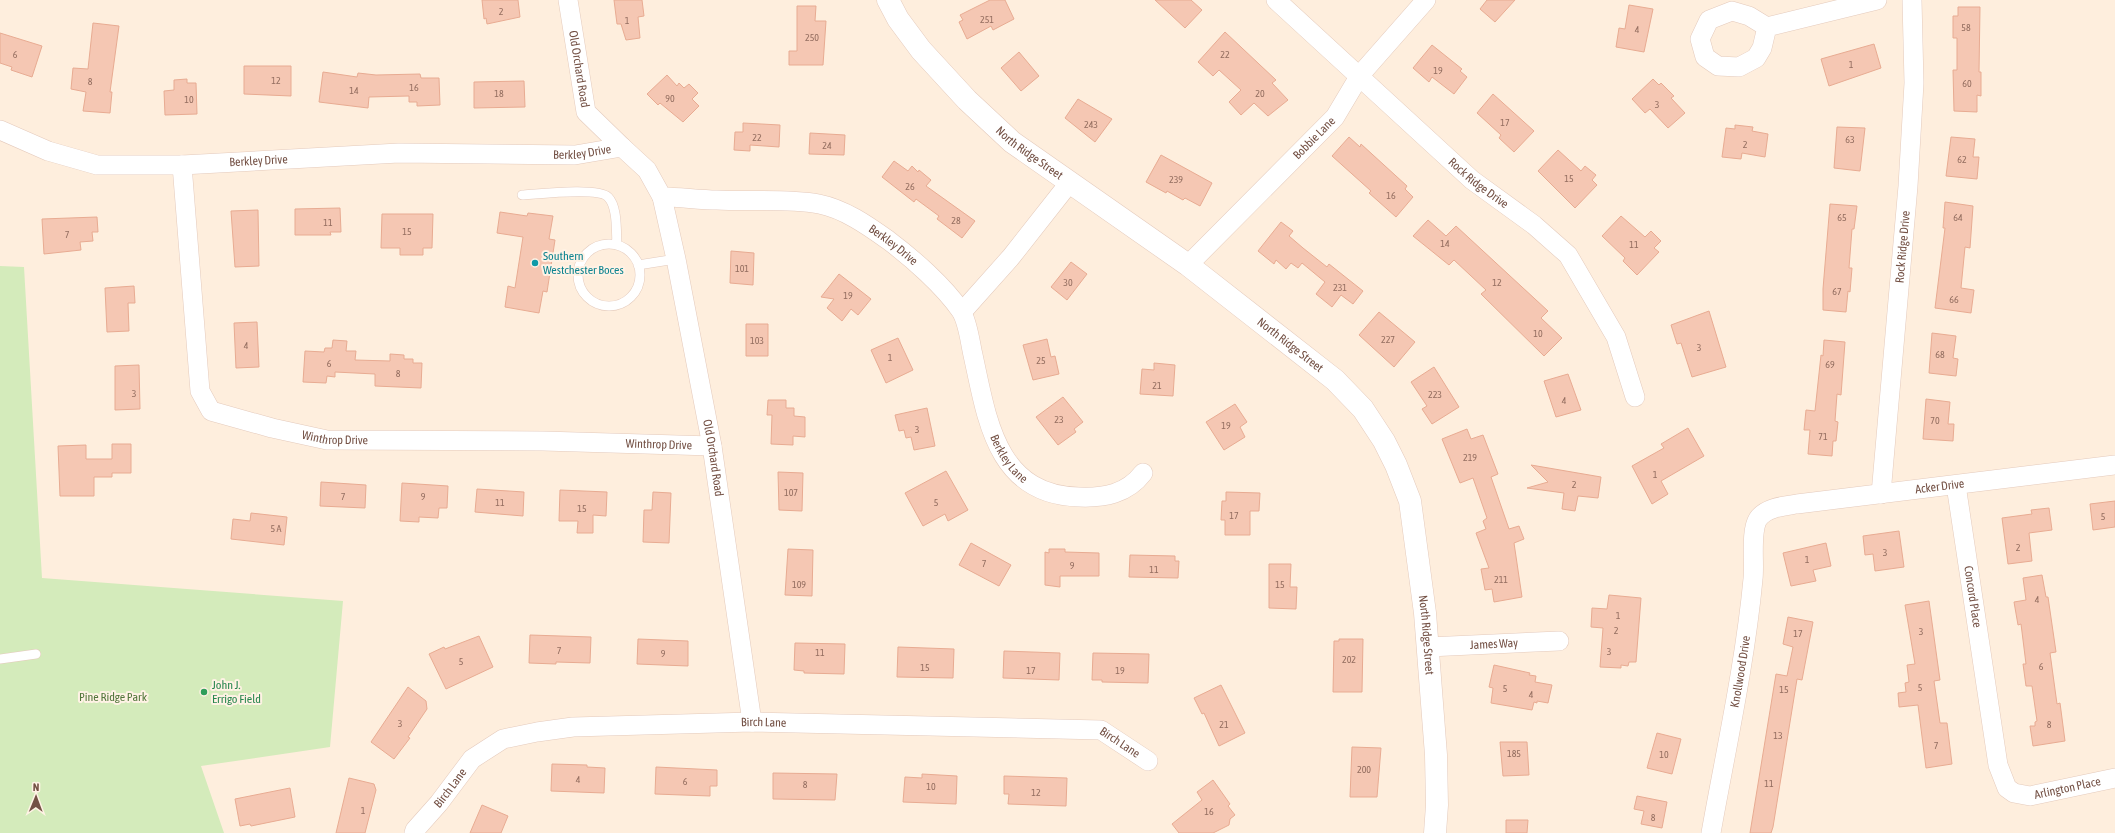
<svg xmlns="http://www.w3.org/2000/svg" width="2115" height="833" font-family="'Asap Condensed',sans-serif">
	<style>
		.green { fill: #d4ebbb }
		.building { fill: #f5c7b3; stroke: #e8ab92 }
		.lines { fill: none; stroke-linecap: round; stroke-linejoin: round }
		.service-casing { stroke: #e4cabc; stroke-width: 10 }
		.minor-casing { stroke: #e4cabc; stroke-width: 20 }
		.tertiary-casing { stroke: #e4cabc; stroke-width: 23 }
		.service { stroke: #fff; stroke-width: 9 }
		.minor { stroke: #fff; stroke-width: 19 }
		.tertiary { stroke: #fff; stroke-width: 22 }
		.culture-dot { fill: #0f9aa8; stroke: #fff2e5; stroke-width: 1.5 }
		.leisure-dot { fill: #2e9e5b; stroke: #fff2e5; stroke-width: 1.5 }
		.labels { text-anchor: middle; stroke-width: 4; stroke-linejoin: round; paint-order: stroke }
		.number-label { font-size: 10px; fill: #946e60 }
		.street-label { font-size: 12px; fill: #745145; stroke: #fff2e5 }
		.culture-label { font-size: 12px; fill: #0d838f; stroke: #fff2e5; text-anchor: start }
		.leisure-label { font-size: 12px; fill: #27864d; stroke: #fff2e5; text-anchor: start }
		.park-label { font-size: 12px; fill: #51753a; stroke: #fff2e5 }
	</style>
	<rect width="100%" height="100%" fill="#feeedd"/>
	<path class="green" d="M0,266l24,1 18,311 301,23 -13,146 -129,19 23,67h-224z"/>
	<path class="building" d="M482,0h36l2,17 -33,7 -1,-6 -2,1z
		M614,0h28l2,16 -6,1 2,21 -14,2 -5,-16h-4z
		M990,0h15l9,19 -21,11 -2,-4 -24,13 -8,-17 4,-2 -3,-5z
		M1155,0h36l11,10 -17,18z
		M1487,0h28l-20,22 -15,-13z
		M1629,5l24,4 -9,43 -28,-5 3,-19 6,1z
		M797,6h19l-1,15h11l-3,44h-34v-14h8z
		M1958,7h22l-1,65h2v24l-4,-1v17l-23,-1 -1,-41h4v-32h-4v-22h5z
		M93,23l26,3 -9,66h2l-2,21 -27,-2 3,-19 -15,-3 2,-21 15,1z
		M1225,32l51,48 -4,3 16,17 -20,16 -14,-13 -13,12 -12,-13 12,-12 -22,-20 -6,6 -15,-14z
		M0,33l42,13 -10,31 -21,-7 1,-3 -12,-4z
		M1874,44l7,24 -52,18 -8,-27z
		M1432,45l30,24 -2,2 7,6 -13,17 -22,-17 -3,5 -16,-14z
		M1019,52l20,24 -18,15 -20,-23z
		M244,66h47v30l-47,-2z
		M323,72l34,5 1,-4 18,2 44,-1 1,4h18l1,27 -23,1v-4h-8v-6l-40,1 -1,11 -49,-6z
		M667,75l10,11 2,-3 5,5 5,-4 9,9 -6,6 7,7 -16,16 -23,-19 -2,2 -11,-11z
		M187,79v4h9l1,31 -32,1 -1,-24 10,-1v-10z
		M1653,79l6,6 2,-2 13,13 -3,2 14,15 -17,15 -18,-19 -5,4 -13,-14z
		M524,81l1,26 -51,1v-26z
		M1493,94l41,37 -20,21 -15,-14 2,-3 -24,-22z
		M1078,99l34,20 -17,23 -30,-24z
		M743,123l37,2 -1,22 -29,-2v6l-16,-1 1,-18h8z
		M1735,125l18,2 -1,4 16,3 -3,23 -23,-4 -1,6 -19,-2 4,-29 9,1z
		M1837,127l28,1 -5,43 -26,-3z
		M810,133l35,2 -1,20 -35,-1z
		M1349,137l11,10 1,-3 46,42 -2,3 8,8 -17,20 -27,-24 2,-2 -39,-35z
		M1951,137l24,2 -2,18h6l-2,22 -31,-3z
		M1558,150l23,21 4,-5 11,9 -4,5 5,5 -22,23 -37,-37z
		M1161,155l51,28 -12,23 -15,-8 -2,2 -16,-9 -1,2 -20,-11z
		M894,161l14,10 4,-5 6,6 1,-2 12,10 -5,6 49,35 -13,17 -25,-19 2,-3 -23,-17 -2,3 -32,-25z
		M1945,202l28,4 -3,42 -5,-1 -4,41 13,2 -3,23 -36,-5 10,-80h-2z
		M1830,204l27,2 -3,23h-2l-3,39h3l-2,24 -2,-1 -2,21 -23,-2v-21z
		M340,208l1,24h-11l1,3h-36v-26z
		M258,210l1,56 -24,1 -4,-56z
		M500,212l27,4 1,-3 25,3 -4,23 6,1 -8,52 -4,-1 -4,22 -34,-6 3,-21 7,2 8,-51 -26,-4z
		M382,214h51l-1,34h-9v7h-23v-7h-19z
		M1621,216l24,21 6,-6 10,10 -7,7 5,4 -22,23 -14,-14 2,-3 -23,-22z
		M97,217l1,15h-6l1,9 -13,1 1,8 -37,4 -2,-35z
		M1428,220l18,16 10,-10 92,85 -7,7 21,20 -18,18 -63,-62 5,-4 -32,-30 -5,5 -36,-29z
		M1281,222l12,9 -4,5 14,12 24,19 2,-3 34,27 -10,13 -12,-9 -9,12 -16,-13 9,-12 -23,-19 -4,5 -7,-5 -5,6 -10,-9 -2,4 -16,-13z
		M731,251l23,2 -1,32 -23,-2z
		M1071,262l16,12 -20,26 -16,-13z
		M839,274l32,25 -13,16 -7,-6 -9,12 -15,-13 7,-9 -13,-2z
		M134,286l1,17h-7l1,28 -22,1 -2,-44z
		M1709,311l17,56 -34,10 -11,-34 -4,1 -6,-19z
		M1379,312l36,30 -21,25 -35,-32z
		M257,322l2,45 -23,1 -2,-45z
		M746,324h22v32h-22z
		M1932,333l24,3 -3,22 5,1 -2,17 -27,-3z
		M898,338l15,32 -27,13 -15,-33z
		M1047,339l4,18 4,-1 4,18 -26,6 -10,-35z
		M333,340l14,1 -1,10h10l-1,9 35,1v-7l14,1v4h9v4h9l-1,25 -46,-2v-12l-40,-2v5l-8,-1 -1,7 -23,-1 2,-31 19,1 1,-4h7z
		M1824,340l21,2 -4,53 -4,-1 -2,27 3,1 -2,19h-3l-1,15 -24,-2 2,-24h-6l2,-20 9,1 6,-56 2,1z
		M1154,363l21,2 -2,31 -33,-2 2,-25 12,1z
		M139,365l1,44 -25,1v-44z
		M1434,367l25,40 -27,17 -10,-15 5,-3 -16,-24z
		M1568,374l13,36 -25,7 -12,-36z
		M1063,397l20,25 -9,7 2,3 -18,13 -22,-28z
		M1926,399l24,3 -2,22h6l-1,17 -30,-2z
		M768,400h18v8h8v8l11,1v20l-12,-1v9l-22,-1 1,-29h-5z
		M1235,404l12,18 -7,5 5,10 -21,13 -18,-28z
		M927,408l8,38 -21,4 -3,-13 -5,1 -2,-8 -5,1 -4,-16z
		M1688,428l16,28 -43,25 7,13 -16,10 -20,-38 32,-18 -3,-4z
		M1467,429l4,10 12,-4 15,39 -7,3 18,52 10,-3 5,13 -10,4 8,54 -28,5 -2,-13 -7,1 -4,-21 8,-1 -13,-35 10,-4 -3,-8 4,-3 -14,-40 -13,5 -18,-44z
		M112,444h19v29h-19v4h-18v19h-34l-2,-50 28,-1v14h26z
		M1531,465l70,12 -3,21 -20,-2 -3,15 -13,-2 2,-16 -37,-5 21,-6z
		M946,471l22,39 -20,11 -3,-7 -22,12 -18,-33z
		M778,472l25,1 -1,38 -23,-1z
		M321,482l45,3 -1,23 -45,-2z
		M402,483l46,3 -1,22h-8l-1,10 -19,-1v5l-19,-1z
		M477,489l47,3 -1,24 -48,-4z
		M560,490l47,2 -1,24 -13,-1v18h-16l1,-12h-19z
		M653,492l18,1 -2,50 -26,-1 1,-32h8z
		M1226,492l34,1 -1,18h-9v24h-25v-15h-4l1,-19h4z
		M2115,501v26l-22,3 -3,-26z
		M2049,508l3,22 -23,3 3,28 -24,3 -6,-46 30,-4 -1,-4z
		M251,513l36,4 -3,28 -53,-6 2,-20 17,2z
		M1899,531l5,36 -29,4 -2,-17 -8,1 -2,-19z
		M971,543l40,22 -12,21 -40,-21z
		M1826,543l5,23 -18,4 3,11 -25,5 -8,-33z
		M788,549l25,1 -1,46 -27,-1z
		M1049,549h16v3l34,1v23h-39v11l-15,-2v-33l4,1z
		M1130,555l45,1v5h4l-1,17 -49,-1z
		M1269,564h22l-1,23h7l-1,22 -27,-1z
		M2042,575l4,22h2l8,55 -6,1 7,51 3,-1 5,38 -32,5 -3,-20h5v-4l2,-1 -5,-35h-6l-3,-22h3l-5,-40 -3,1 -4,-23 12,-2 -3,-22z
		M1609,595l32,3 -5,64h-7l-1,4 -7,-1v3l-21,-1 3,-39 -12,-1 1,-19 15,1z
		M1929,601l11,79 -6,1 6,42h7l5,41 -26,4 -8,-63 -19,2 -1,-14 8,-1 -1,-9 4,-1 -2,-17 8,-1 -10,-59z
		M1788,617l25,5 -11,58 -5,-1 -24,148 -2,6h-21l26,-159 11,2 6,-29 -10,-3z
		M530,635l61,2 -1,26 -34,-1v2l-27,-1z
		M479,636l14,31 -47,22 -17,-35 15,-7 1,2z
		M638,639l50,2v25l-51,-2z
		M1339,639h24l-1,53h-29l1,-51h5z
		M795,643l50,1 -1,30 -40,-1v-2l-10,-1z
		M898,647l56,2 -1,29 -56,-1z
		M1004,651l56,2 -1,27 -56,-2z
		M1093,653l56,1 -1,29 -46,-1v-2h-10z
		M1494,665l36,8 -1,2 7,1 -1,6 17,3 -4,18 -11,-2v2l-3,-1 -2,8 -41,-7 2,-15 -4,-1z
		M1221,685l24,48 -26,13 -15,-33 -2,1 -8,-16z
		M408,687l18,14 1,8 -19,28 2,1 -16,21 -23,-17z
		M1657,733l24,6 -9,35 -25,-6z
		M1500,742h27l2,33 -26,1z
		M1352,747l29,1 -4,49h-27z
		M552,764l35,1v2l18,1 -1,25 -53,-2z
		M656,767l61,3v16h-7v10l-55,-2z
		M773,773l64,1 -2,26 -62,-1z
		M922,774l35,2 -1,28 -53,-2 2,-25 17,1z
		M1004,776l63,2 -1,28 -58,-2 1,-10h-5z
		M349,778l25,6 2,6 -11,43h-29z
		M1213,780l17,24 -2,2 7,9 -5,4 -1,6 -16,8h-34l-7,-9 30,-24 -5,-8z
		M290,788l5,29 -44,9 -1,-2 -10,2 -5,-27z
		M1637,796l30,6 -5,26 -21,-4 3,-13 -10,-2z
		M482,805l26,11 -7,17h-31z
		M1506,820h22l-1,13h-21z"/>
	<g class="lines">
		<g class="service-casing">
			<path id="service" d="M522,195c16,-1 77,-8 86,2 10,10 8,35 9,48
				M578 275a31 31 0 1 1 62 0a31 31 0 1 1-62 0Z
				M638,265l38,-6
				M0,659l36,-5"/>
		</g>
		<g class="minor-casing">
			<g id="minor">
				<path id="s1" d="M568,0l18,112 36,35"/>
				<path id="s2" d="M1276,0l196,180 62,45 34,30 48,82 19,60"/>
				<path d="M1767,27l-5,21 -6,10 -17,9 -21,-1 -13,-9 -5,-18 9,-19 23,-9 17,5 18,11 110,-27"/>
				<path id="s3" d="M0,130l48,21 49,14h85l217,-12 176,2 47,-8 25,23 15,27c18,0 37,3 55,3 34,2 69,-2 102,4 25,5 48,21 69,36 24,18 56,46 73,71 7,11 9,31 12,44 14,64 23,140 106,142 25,1 48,-3 64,-24"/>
				<path id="s4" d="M182,165l18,226 11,20 61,17 55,12 216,1 169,5"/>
				<path id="s5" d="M662,197l14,62 36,187 40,276"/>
				<path id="s6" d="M1188,265l147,-148 25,-42 66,-75"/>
				<path d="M962,312l49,-55 59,-75"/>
				<path id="s7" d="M1956,485l42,280 9,23 7,5 16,3 85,-18"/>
				<path id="s8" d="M1881,494l27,-308 6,-103 -2,-83"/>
				<path id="s9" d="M1428,647l131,-6"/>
				<path id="s10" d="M414,833l1,-3 24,-27 33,-44 31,-20 34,-7 36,-5 179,-5 349,8 47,31"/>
				<path id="s11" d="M1711,833c15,-84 34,-169 42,-254 2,-16 -3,-47 5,-60 8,-12 27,-13 39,-15l318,-39"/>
			</g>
		</g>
		<g class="tertiary-casing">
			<g id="tertiary">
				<path id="s12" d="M888,0l10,19 23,31 46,50 45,42 176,123 147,115 28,29 21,32 12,24 14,36 15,112 11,142 1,50 -2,28"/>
			</g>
		</g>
		<use href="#service" class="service"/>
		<use href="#minor" class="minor"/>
		<use href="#tertiary" class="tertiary"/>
	</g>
	<circle class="culture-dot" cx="535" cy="263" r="4"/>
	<circle class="leisure-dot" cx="204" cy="692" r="4"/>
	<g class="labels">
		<g class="number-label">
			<text x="501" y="15">2</text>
			<text x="987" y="23">251</text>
			<text x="627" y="24">1</text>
			<text x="1966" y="31">58</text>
			<text x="1637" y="33">4</text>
			<text x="812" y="41">250</text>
			<text x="15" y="58">6</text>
			<text x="1225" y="58">22</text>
			<text x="1851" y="68">1</text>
			<text x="1438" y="74">19</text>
			<text x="276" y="84">12</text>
			<text x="90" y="85">8</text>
			<text x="1967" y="87">60</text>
			<text x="414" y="91">16</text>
			<text x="354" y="94">14</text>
			<text x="499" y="97">18</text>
			<text x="1260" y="97">20</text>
			<text x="670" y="102">90</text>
			<text x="189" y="103">10</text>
			<text x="1657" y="108">3</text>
			<text x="1505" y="126">17</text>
			<text x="1091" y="128">243</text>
			<text x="757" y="141">22</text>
			<text x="1850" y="143">63</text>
			<text x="1745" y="148">2</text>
			<text x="827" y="149">24</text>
			<text x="1962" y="163">62</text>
			<text x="1569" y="182">15</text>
			<text x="1176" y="183">239</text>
			<text x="910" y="190">26</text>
			<text x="1391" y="199">16</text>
			<text x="1842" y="221">65</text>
			<text x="1958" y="221">64</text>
			<text x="956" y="224">28</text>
			<text x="328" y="226">11</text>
			<text x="407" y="235">15</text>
			<text x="67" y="238">7</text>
			<text x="1445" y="247">14</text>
			<text x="1634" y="248">11</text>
			<text x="742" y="272">101</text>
			<text x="1068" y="286">30</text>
			<text x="1497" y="286">12</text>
			<text x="1340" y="291">231</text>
			<text x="1837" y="295">67</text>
			<text x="848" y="299">19</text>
			<text x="1954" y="303">66</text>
			<text x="1538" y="337">10</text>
			<text x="1388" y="343">227</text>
			<text x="757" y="344">103</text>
			<text x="246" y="349">4</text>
			<text x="1699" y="351">3</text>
			<text x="1940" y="358">68</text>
			<text x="890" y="361">1</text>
			<text x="1041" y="364">25</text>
			<text x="329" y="367">6</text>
			<text x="1830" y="368">69</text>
			<text x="398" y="377">8</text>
			<text x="1157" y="389">21</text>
			<text x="134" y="397">3</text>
			<text x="1435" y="398">223</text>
			<text x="1564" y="404">4</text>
			<text x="1059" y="423">23</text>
			<text x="1935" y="424">70</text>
			<text x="1226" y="429">19</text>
			<text x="917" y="433">3</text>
			<text x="1823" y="440">71</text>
			<text x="1470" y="461">219</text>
			<text x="1655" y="478">1</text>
			<text x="1574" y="488">2</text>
			<text x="791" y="496">107</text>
			<text x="343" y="500">7</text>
			<text x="423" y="500">9</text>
			<text x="500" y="506">11</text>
			<text x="936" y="506">5</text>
			<text x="582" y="512">15</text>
			<text x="1234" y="519">17</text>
			<text x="2103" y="520">5</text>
			<text x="276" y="532">5 A</text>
			<text x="2018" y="551">2</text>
			<text x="1885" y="556">3</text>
			<text x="1807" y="563">1</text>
			<text x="984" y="567">7</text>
			<text x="1072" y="569">9</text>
			<text x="1154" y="573">11</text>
			<text x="1501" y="583">211</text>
			<text x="799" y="588">109</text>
			<text x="1280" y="588">15</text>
			<text x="2037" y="603">4</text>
			<text x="1618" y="619">1</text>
			<text x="1616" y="634">2</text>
			<text x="1921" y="635">3</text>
			<text x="1798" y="637">17</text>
			<text x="559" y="654">7</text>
			<text x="1609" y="655">3</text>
			<text x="820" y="656">11</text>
			<text x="663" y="657">9</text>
			<text x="1349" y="663">202</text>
			<text x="461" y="665">5</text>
			<text x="2041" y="670">6</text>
			<text x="925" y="671">15</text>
			<text x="1031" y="674">17</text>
			<text x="1120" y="674">19</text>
			<text x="1920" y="691">5</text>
			<text x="1505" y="692">5</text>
			<text x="1784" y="693">15</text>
			<text x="1531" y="698">4</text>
			<text x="400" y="727">3</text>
			<text x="1224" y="728">21</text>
			<text x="2049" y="728">8</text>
			<text x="1778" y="739">13</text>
			<text x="1936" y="749">7</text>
			<text x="1514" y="757">185</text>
			<text x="1664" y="758">10</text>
			<text x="1364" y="773">200</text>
			<text x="578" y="783">4</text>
			<text x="685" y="785">6</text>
			<text x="1769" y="787">11</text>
			<text x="805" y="788">8</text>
			<text x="931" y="790">10</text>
			<text x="1036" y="796">12</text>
			<text x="363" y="814">1</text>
			<text x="1209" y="815">16</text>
			<text x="1653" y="821">8</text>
		</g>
		<g class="street-label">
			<text dy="4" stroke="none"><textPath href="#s1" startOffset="70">Old Orchard Road</textPath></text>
			<text dy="4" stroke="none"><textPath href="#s6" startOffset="179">Bobbie Lane</textPath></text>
			<text dy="4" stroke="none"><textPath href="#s3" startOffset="589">Berkley Drive</textPath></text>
			<text dy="4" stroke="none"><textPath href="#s12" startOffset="210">North Ridge Street</textPath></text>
			<text dy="4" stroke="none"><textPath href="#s3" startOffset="265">Berkley Drive</textPath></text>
			<text dy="4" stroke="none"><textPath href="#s2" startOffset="273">Rock Ridge Drive</textPath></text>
			<text dy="4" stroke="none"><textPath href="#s3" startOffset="937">Berkley Drive</textPath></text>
			<text dy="4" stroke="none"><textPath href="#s8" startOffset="248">Rock Ridge Drive</textPath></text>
			<text dy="4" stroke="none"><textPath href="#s12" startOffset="534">North Ridge Street</textPath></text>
			<text dy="4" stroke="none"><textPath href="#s4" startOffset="377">Winthrop Drive</textPath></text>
			<text dy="4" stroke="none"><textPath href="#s4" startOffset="701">Winthrop Drive</textPath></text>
			<text dy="4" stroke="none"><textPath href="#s3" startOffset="1189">Berkley Lane</textPath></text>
			<text dy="4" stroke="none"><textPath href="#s5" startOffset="266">Old Orchard Road</textPath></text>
			<text dy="4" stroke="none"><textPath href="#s11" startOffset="505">Acker Drive</textPath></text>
			<text dy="4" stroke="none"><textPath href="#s7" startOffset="113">Concord Place</textPath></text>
			<text dy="4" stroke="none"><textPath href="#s12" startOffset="870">North Ridge Street</textPath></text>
			<text dy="4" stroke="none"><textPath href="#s9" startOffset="66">James Way</textPath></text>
			<text dy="4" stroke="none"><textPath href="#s11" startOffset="164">Knollwood Drive</textPath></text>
			<text dy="4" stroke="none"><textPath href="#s10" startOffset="393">Birch Lane</textPath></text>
			<text dy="4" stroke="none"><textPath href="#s10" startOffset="753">Birch Lane</textPath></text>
			<text dy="4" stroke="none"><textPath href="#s10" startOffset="58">Birch Lane</textPath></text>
			<text dy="4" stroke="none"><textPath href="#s7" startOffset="371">Arlington Place</textPath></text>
		</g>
		<g class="culture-label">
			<text x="543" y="260">Southern<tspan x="543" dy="14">Westchester Boces</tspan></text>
		</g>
		<g class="leisure-label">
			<text x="212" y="689">John J.<tspan x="212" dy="14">Errigo Field</tspan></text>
		</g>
		<g class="park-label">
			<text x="113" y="701">Pine Ridge Park</text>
		</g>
	</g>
	<g transform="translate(36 797) rotate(1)" stroke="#fff2e5" stroke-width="3" paint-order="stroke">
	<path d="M0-3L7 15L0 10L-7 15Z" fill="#745145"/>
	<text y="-6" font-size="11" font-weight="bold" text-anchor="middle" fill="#745145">N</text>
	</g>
</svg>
